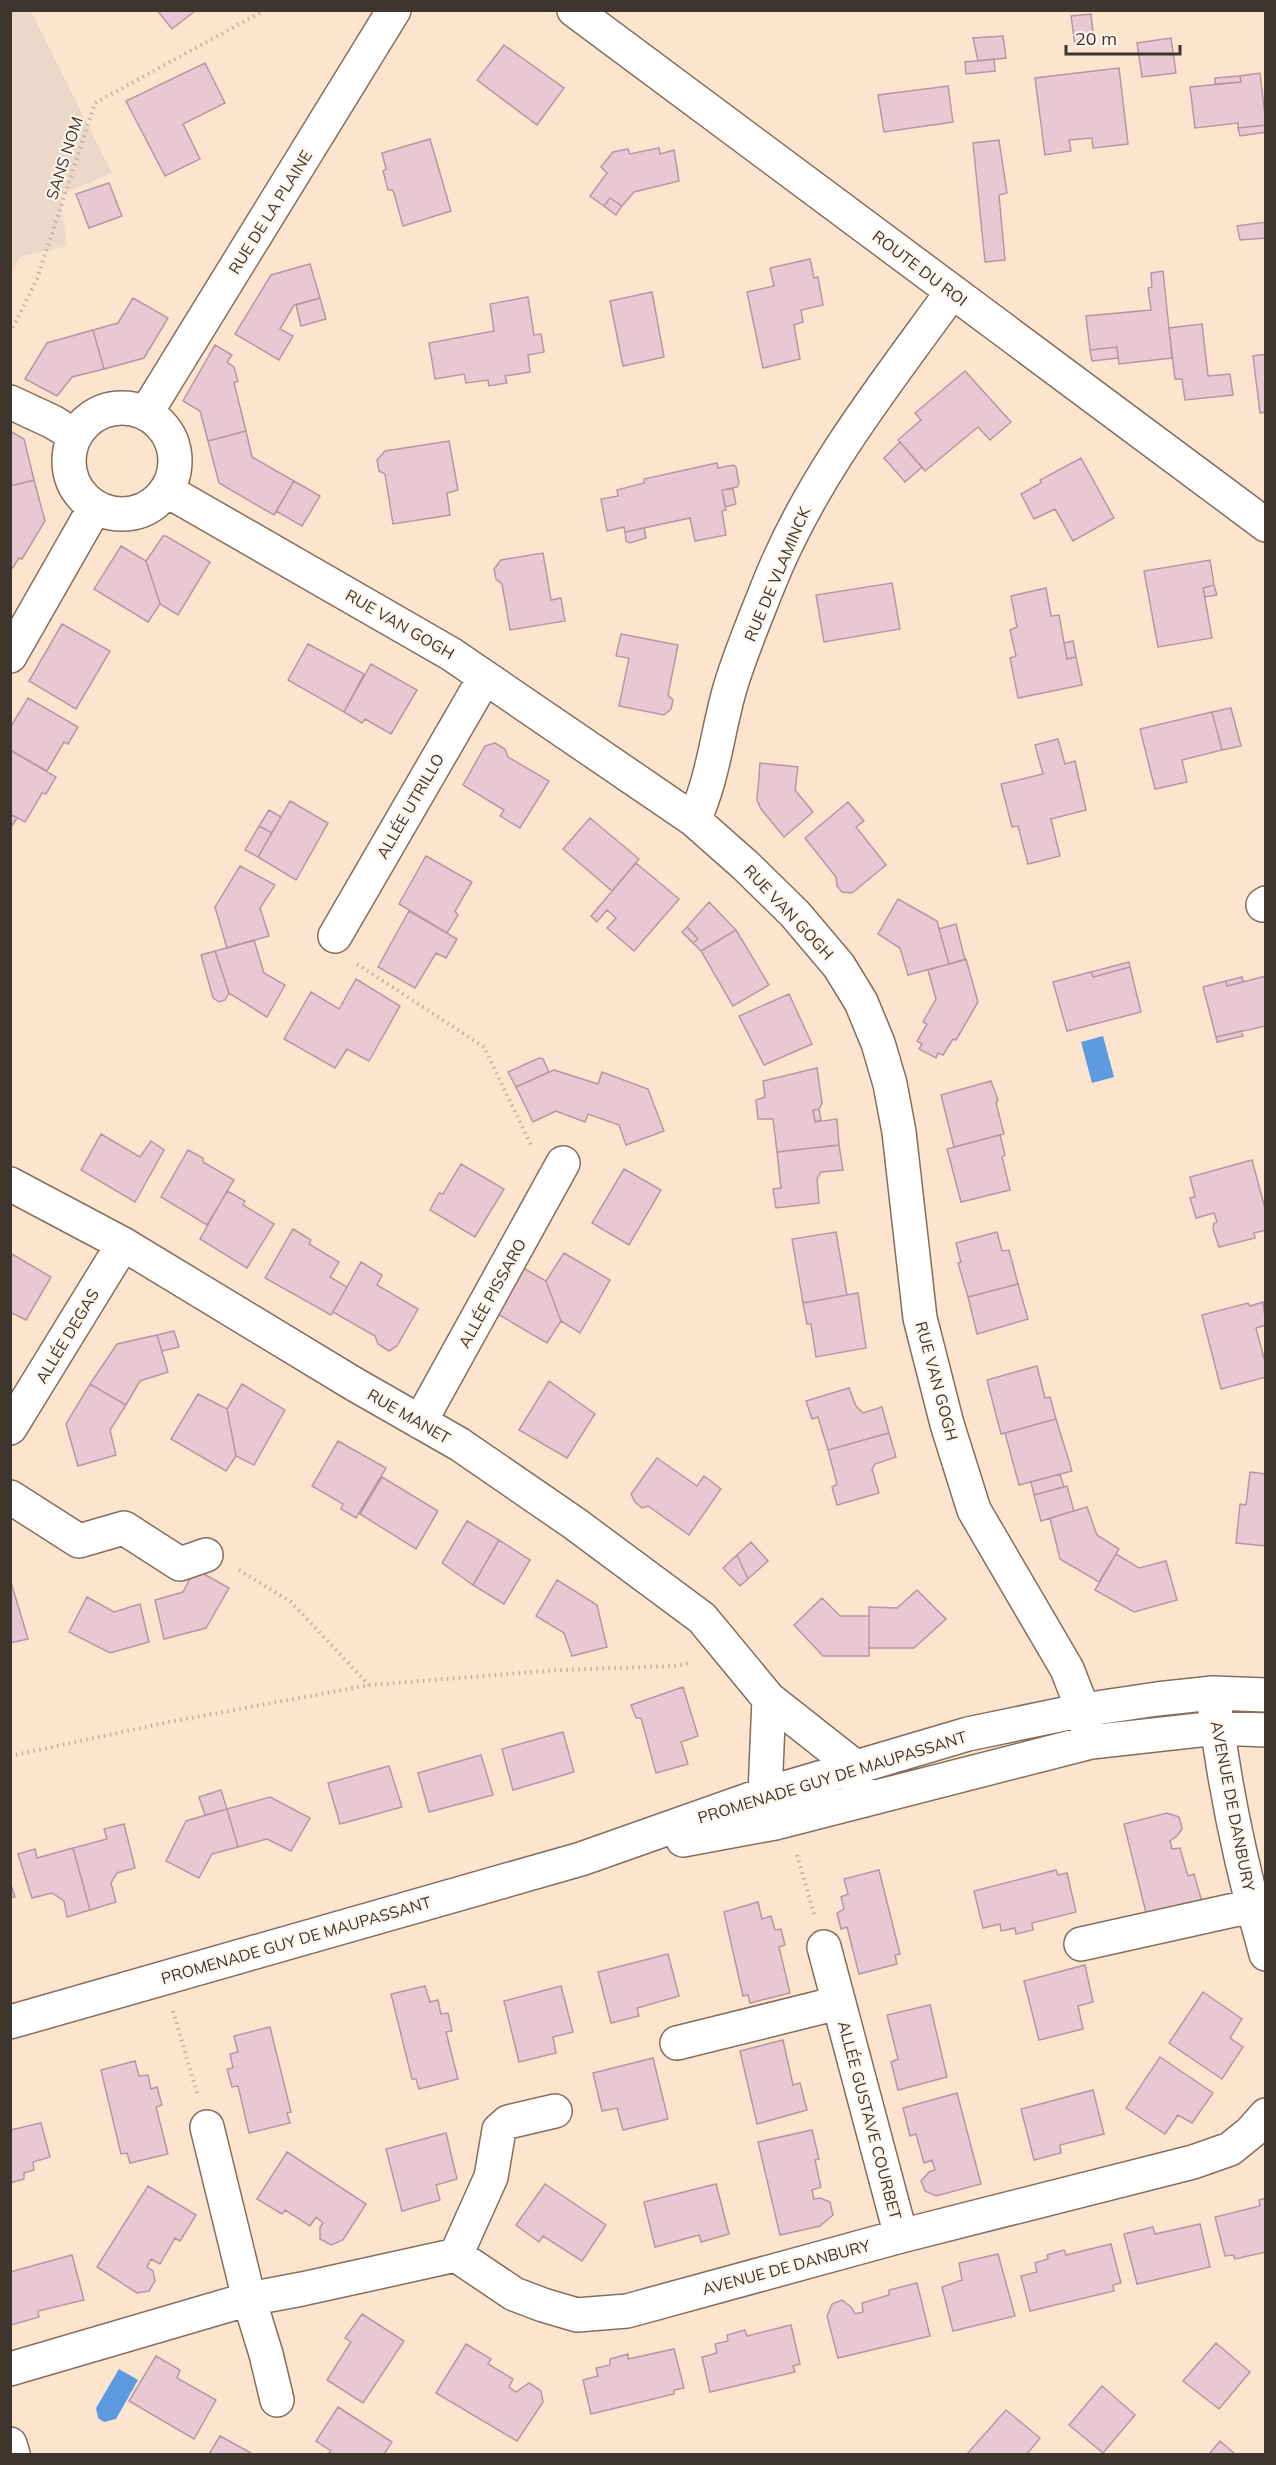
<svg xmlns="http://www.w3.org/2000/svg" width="1276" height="2465" font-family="Mulish,sans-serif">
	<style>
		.education { fill: #ebd8c9 }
		.water { fill: #5d9adf }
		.building { fill: #e8c8d3; stroke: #b697a2; stroke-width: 1.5 }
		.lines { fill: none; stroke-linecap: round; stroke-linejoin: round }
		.minor-casing { stroke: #846f5c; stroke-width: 36 }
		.path { stroke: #c3af9e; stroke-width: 4; stroke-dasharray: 1.5 4.5; stroke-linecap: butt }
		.minor { stroke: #fff; stroke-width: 33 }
		.labels { text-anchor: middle; stroke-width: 4.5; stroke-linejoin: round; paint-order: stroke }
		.street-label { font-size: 16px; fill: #3e352d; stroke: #fef5ec }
	</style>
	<rect width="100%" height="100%" fill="#fde4cf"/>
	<path class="education" d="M11,10l20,1 81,162 -52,22 7,51 -47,11 -9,15z"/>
	<path class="water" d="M1103,1036l11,41 -22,6 -11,-41z
		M119,2369l19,11 -22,39 -12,3 -6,-4 -2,-10z"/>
	<path class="building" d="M157,10h39l-24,19z
		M1091,14l3,28 -19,3 -4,-29z
		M1003,36l3,22 -28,3 -5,-23z
		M1171,38l5,35 -34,4 -5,-34z
		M504,45l60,43 -27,37 -60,-45z
		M994,59l1,12 -29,3 -1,-12z
		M205,63l20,40 -42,21 17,35 -35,17 -39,-75z
		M1119,68l9,76 -35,4 -1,-10 -23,2 2,11 -26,4 -10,-77z
		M1260,73l6,52 -28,3v-5l-43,5 -5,-41 51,-5 -1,-6z
		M1240,76l1,6 -26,2v-6z
		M948,86l5,36 -69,10 -6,-37z
		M1266,125v7l-26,4 -2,-8z
		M430,139l21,72 -48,15 -9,-33 -2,-3h-4l-5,-19 3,-2 -4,-16z
		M999,140l8,53 -8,2 6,65 -20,2 -12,-119z
		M659,148l1,6 14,-4 5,31 -45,11 -12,14 -12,-8 -6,8 -14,-10 17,-23 -6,-6 12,-15 15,-3 2,5z
		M109,183l13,33 -33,12 -13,-34z
		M610,198l12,8 -6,9 -12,-9z
		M1266,222v16l-26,2 -3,-14z
		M810,259l4,19 4,-1 5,28 -22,5 2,12 -9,3 6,34 -37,9 -16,-76 27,-6 -4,-18z
		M310,264l10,34 -26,7 -14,24 13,7 -14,24 -44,-26 36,-59z
		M1163,271l9,87 -53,6 -2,-17 -27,3 -4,-34 65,-6 -3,-22 4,-1 -1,-14z
		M652,292l12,65 -41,9 -13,-65z
		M528,297l6,38 7,-1 3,18 -16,3 2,17 -25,4 2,7 -18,3 -1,-6 -22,3 -2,-9 -29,5 -6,-36 65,-12 -4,-27z
		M133,298l35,20 -24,40 -40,11 -11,-39 25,-7z
		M320,298l6,21 -25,7 -5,-21z
		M1202,324l6,52 22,-2 3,21 -48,5 -3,-21h-7l-6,-51z
		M93,330l11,39 -32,8 -15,19 -32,-17 22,-36z
		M215,345l17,10 -5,7 7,5 4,14 -4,2 12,48 -38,10 -8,-30 -17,-10z
		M1117,347l1,11 -26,3 -2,-11z
		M1266,354v67l-2,-9 -4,1 -7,-57z
		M965,371l46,51 -21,18 -12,-13 -53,44 -27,-31 23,-20 -6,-7z
		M10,431l14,8 10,41 -24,6z
		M246,431l6,26 42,24 -20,34 -55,-32 -11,-42z
		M449,441l9,49 -11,3 3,22 -57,9 -8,-50 -6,-3 -2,-11 8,-9z
		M900,442l22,25 -17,15 -21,-24z
		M1081,458l33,60 -41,23 -18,-32 -21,10 -13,-25 20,-11 -1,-3z
		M717,463l1,5 15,-3 3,2 3,16 -2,4 -15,3 4,20 -4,1 4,24 -31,6 -5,-23 -65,14 -1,-5 -17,4 -6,-32 17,-3 -1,-6 27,-7v-4z
		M34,480l11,41 -23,38 -3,-1 -9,14v-86z
		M294,481l26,15 -18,30 -26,-15z
		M733,489l3,15 -11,3 -3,-17z
		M644,528l2,10 -16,5 -4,-2 -1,-9z
		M163,536h3l44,26 -32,53 -18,-11 -14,-43z
		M121,546l25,15 14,43 -12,18 -54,-33z
		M543,553l8,47 10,-2 4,23 -55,9 -8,-46 -6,-5 -2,-10 7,-9z
		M1210,560l4,25 -11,3 9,50 -54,9 -14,-76z
		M892,583l8,46 -76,13 -8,-47z
		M1214,585l3,10 -12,2 -2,-9z
		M1046,588l5,28 8,-1 8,44 9,-2 6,28 -64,13 -8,-40 6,-2 -6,-26 7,-3 -6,-31z
		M62,624l48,27 -34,58 -47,-28z
		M621,634l57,11 -10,50 5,5 -2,9 -7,6 -45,-9 10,-48 -13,-2z
		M1073,641l3,16 -9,2 -3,-16z
		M308,644l56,30 -20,38 -56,-32z
		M371,664l46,26 -26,44 -26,-15 -3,4 -18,-11z
		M28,698l50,29 -10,17 -4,-2 -17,29 -37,-21v-22z
		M1231,708l10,38 -19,4 -10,-38z
		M1212,712l10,38 -40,10 5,22 -32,7 -15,-60z
		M1058,739l7,25 10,-3 11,49 -35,9 9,37 -32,8 -10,-38 -6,1 -11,-43 42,-10 -8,-29z
		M495,743l10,6 3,8 41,24 -29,47 -20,-12 4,-6 -41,-25 22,-39z
		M10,750l46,27 -10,17 -4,-1 -17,29 -15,-8z
		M760,763l38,4 -3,23 18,22 -29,25 -23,-28 -4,-9z
		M290,801l38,22 -32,57 -38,-23z
		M848,802l16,19 -8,6 30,38 -34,28 -10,-1 -5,-6 -1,-9 -31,-39z
		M269,810l12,7 -9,16 -13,-7z
		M10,814l7,4 -7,11z
		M590,818l49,41 -27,32 -49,-42z
		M259,826l13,7 -14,24 -13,-7z
		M426,856l46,26 -17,29 3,4 -11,18 -48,-29z
		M636,863l43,36 -45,52 -27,-23 9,-10 -9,-8 -10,12 -6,-6z
		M240,866l35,19 -15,23 9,28 -42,12 -12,-41z
		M898,899l39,22 12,43 -41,11 -8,-27 -22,-14z
		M709,902l27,28 -35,21 -8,-8 5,-4 -11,-12z
		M409,911l48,28 -11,19 -10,-5 -21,35 -37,-21z
		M956,924l9,36 -16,4 -10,-35z
		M687,927l11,12 -5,4 -11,-11z
		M736,930l33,55 -36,21 -32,-55z
		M254,940l10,33 21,12 -18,32 -38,-24 -14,-42z
		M215,951l14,42 -4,7 -6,2 -6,-4 -12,-43z
		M966,959l12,43 -22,38 -3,-1 -10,16 -5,-2 -2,5 -17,-9 3,-5 -5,-3 10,-17 -4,-2 13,-23 -8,-29z
		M1129,962l1,5 -37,10 -2,-5z
		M1130,967l11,45 -74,19 -14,-49 38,-10 2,5z
		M1266,976v50l-50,11 -13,-50 23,-6 1,5z
		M1242,977l1,5 -16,4 -1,-5z
		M356,979l44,27 -31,55 -22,-12 -12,19 -51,-29 27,-47 28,17z
		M789,994l23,50 -48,21 -25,-49z
		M1241,1031l2,5 -26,6 -1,-5z
		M539,1058l4,1 6,13 -33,15 -8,-15z
		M817,1068l5,35 -3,6 -6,1 2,12 22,-3 2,26 -62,7 -4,-33h-15l-2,-19 9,-3 -2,-16z
		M554,1070l44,14 4,-12 46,17 16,42 -38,14 -7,-20 -31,-11 -3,8 -29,-11 -23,11 -17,-35z
		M991,1081l7,19 -2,3 8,31 -50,13 -13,-52z
		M819,1109l2,11 -6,2 -2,-12z
		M101,1134l39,23 11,-16 13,9 -29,52 -54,-32z
		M1000,1135l5,20 -3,2 8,33 -49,12 -14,-53z
		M839,1145l4,25 -22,2 -4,7 2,24 -43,5 -3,-19 8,-1 -4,-36z
		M188,1150l15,8v4l31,18 -27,45 -46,-28z
		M1252,1160l14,52v18l-12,3 1,5 -36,9 -6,-18 1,-6 3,-1 -3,-9 -18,5 -6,-20 5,-1 -5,-20z
		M461,1164l43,25 -29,48 -45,-27 9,-17 4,1z
		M624,1169l37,21 -32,55 -37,-22z
		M227,1191l18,10 -2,4 31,19 -27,44 -47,-29z
		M293,1229l18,11 -2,4 30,18 -9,15 17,10 -16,28 -66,-37z
		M836,1232l11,63 -44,8 -11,-64z
		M997,1232l5,19 7,-1 9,34 -50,13 -10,-34 3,-1 -5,-19z
		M10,1253l41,24 -25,43 -16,-8z
		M564,1253l46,27 -30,53 -19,-12 -15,-40z
		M361,1262l21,13 -5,10 41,24 -21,37 -8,5 -11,-7 -3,-8 -42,-24z
		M523,1268l23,13 15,40 -14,22 -51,-30z
		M1018,1284l10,35 -51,15 -9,-37z
		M858,1293l8,55 -50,9 -5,-33h-4l-4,-21z
		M1263,1302l3,23 -10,3 10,38v11l-45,12 -19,-74 46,-12 2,3z
		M174,1331l5,16 -17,4 -5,-16z
		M157,1335l11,37 -28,9 -14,24 -36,-21 27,-40z
		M1037,1366l8,32 5,-1 6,22 -55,15 -14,-54z
		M549,1381l46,33 -28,44 -48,-28z
		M90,1384l36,21 -16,25 6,25 -38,11 -12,-42z
		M242,1384l43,26 -31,55 -18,-9 -9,-47z
		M849,1388l7,18 7,7 19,-6 7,26 -61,17 -10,-33 -6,2 -6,-18z
		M198,1394l29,15 9,47 -10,15 -55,-32z
		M1056,1419l16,52 -53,14 -14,-52z
		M889,1433l7,24 -21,7 -3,5 7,24 -42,12 -5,-18 5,-3 -9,-34z
		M338,1441l48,27 -30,50 -15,-9 2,-5 -31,-18z
		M657,1458l40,28 7,-10 17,13 -32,46 -41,-29 -6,2 -7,-6 -4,-8z
		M1250,1472l16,2v72l-30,-3 4,-39 6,1z
		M1060,1474l4,13 -30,8 -3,-13z
		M382,1477l56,34 -22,38 -56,-35z
		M1067,1486l7,25 -33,10 -7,-26z
		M1087,1507l10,28 22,14 -20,33 -39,-23 -10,-41z
		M467,1521l32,19 -26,45 -31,-22z
		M499,1540l31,20 -26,44 -31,-19z
		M751,1542l17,19 -20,18 -11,-24z
		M1116,1554l23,14 27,-7 11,39 -43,12 -39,-22z
		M737,1555l11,24 -8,7 -17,-18z
		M195,1569l34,19 -23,40 -42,11 -9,-39 28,-8z
		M10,1579l18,60 -18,4z
		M557,1580l40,25 10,42 -35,9 -8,-23 -28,-17z
		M917,1590l29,29 -32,29h-45v-41l28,1z
		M87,1597l27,15 26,-8 9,38 -39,11 -41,-21z
		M822,1598l18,18h29v40h-46l-29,-31z
		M683,1687l15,49 -17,6 7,22 -32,9 -15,-55h-5l-5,-13z
		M563,1732l11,40 -61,18 -11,-41z
		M481,1755l12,40 -64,17 -11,-39z
		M389,1766l13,41 -62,17 -12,-41z
		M221,1790l6,19 -22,6 -6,-18z
		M270,1797l40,21 -19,33 -24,-12 -29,8 -11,-38z
		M227,1809l11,38 -26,7 -13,24 -33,-17 20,-40z
		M1167,1813l12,4 2,7 1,5 -5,7 -7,5 2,8 8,-1 8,28 6,-2 8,28 -55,15 -23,-93z
		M124,1824l11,44 -18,5 -6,10 5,19 -26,8 -17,-62 34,-9 -3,-10z
		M73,1848l17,62 -23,7 -3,-16 -12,-8 -20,5 -14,-44 17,-5 2,9z
		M879,1870l21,84 -5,1 2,9 -38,10 -12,-47 -6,2 -4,-16 7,-4 -3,-12 7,-3 -4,-15z
		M1056,1870l2,5 9,-2 9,39 -44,11 1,7 -17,4 -1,-6 -14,3 -1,-7 -17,4 -9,-37z
		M10,1882l5,15 -5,1z
		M758,1902l4,17 9,-3 4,14 6,-1 4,16 -6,2 11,46 -40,10 -2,-8 -5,1 -19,-84z
		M668,1954l11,42 -42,12 2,8 -28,7 -13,-51z
		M1085,1965l8,37 -15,4 5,23 -44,11 -15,-59z
		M425,1986l5,16 8,-2 3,14 7,-1 4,18 -6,1 12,47 -39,10 -3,-10h-4l-21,-85z
		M561,1986l12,46 -20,5 3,16 -37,9 -15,-61z
		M1203,1992l39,27 -12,19 13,9 -21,32 -53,-36z
		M930,2005l17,72 -49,13 -7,-28 7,-3 -11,-44z
		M270,2027l21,85 -4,1 3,10 -41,10 -11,-47 -6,1 -5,-18 6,-1 -3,-14 8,-2 -4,-16z
		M783,2040l10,45 7,-2 7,27 -50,14 -17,-73z
		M1160,2057l53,36 -21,30 -14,-8 -13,19 -39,-26z
		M653,2058l15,61 -45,11 -6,-22 -15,3 -9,-38z
		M135,2061l4,15 9,-1 3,14 6,-2 5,18 -6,2 12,47 -38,9 -3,-10 -6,1 -20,-84z
		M1093,2090l11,44 -44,11 1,8 -27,7 -13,-51z
		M957,2093l24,91 -45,12 -11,-5 -4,-10 8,-9 6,-2 -3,-10 -8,3 -8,-29 -6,2 -7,-28z
		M41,2123l9,34 -17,5 1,8 -10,3v6l-14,4v-53z
		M812,2130l7,29 -4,1 6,27 -9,3 2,9 6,-1 10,4 3,13 -13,11 -40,9 -22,-93z
		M446,2133l11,46 -21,6 4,15 -38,11 -16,-62z
		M287,2152l79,52 -23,36 -12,5 -11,-6v-12l3,-4 -7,-6 -6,9 -25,-16 -3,4 -25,-15z
		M545,2184l61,41 -24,36 -39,-25 -4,6 -23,-17z
		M716,2184l13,50 -28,8 -2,-7 -44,12 -11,-45z
		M148,2186l48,29 -16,26 -5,-3 -15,26 -9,-5 -4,8 6,4 2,10 -6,10 -12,2 -40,-26z
		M1266,2198v54l-31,7 -2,-4 -8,1 -10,-39 45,-11 -1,-6z
		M1200,2224l10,43 -73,17 -13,-50 29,-7 2,7z
		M1111,2244l10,39 -8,2 1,6 -84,20 -9,-35 16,-4 -2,-9 13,-4 -1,-4 17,-5 2,5z
		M998,2254l17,62 -62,15 -11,-44 20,-7 -3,-17z
		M72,2255l12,45 -46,11 1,6 -28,8 -1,-53z
		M917,2283l13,53 -92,22 -11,-42 5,-12 10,-4 10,8 3,6 8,-2 -1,-9 27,-8v-5z
		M362,2314l42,27 -41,62 -36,-23 24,-38 -6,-4z
		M791,2325l9,39 -7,2 2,6 -85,20 -8,-35 15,-4 -2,-9 13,-3 -1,-6 18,-5 2,6z
		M1216,2343l34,29 -31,37 -36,-28z
		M466,2344l25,15 -3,5 25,15 -4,8 7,5 13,-9 12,8 2,11 -26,39 -81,-48z
		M674,2349l10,39 -10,2v4l-83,20 -8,-34 15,-4 -2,-8 14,-3v-6l18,-5v5z
		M156,2356l24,14 -3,8 39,22 -22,39 -65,-38z
		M1102,2386l33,29 -32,38 -34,-28z
		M338,2407l54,35 -8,12h-56l3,-3 -15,-10z
		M1006,2410l34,28 -13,16h-60z
		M220,2436l31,17v1h-42z
		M1220,2441l15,13h-26z"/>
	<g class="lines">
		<g class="minor-casing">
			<path id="minor" d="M574,10l692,515
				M10,402l43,20 21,13
				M69 461a53 53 0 1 1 106 0a53 53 0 1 1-106 0Z
				M146,413l248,-403
				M166,490l285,164 243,166 51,45 50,49 44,52 22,36 17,41 12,41 9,48 21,186 27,106 27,86 93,159 16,41 8,32
				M10,656l85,-149
				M694,820c20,-44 23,-87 36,-132 10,-34 25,-69 38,-102 43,-109 116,-200 184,-294
				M1263,905l3,-2
				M335,936l150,-259
				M10,1184l113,60 231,140 105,60 115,79 128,95 67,81 85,67 8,35
				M420,1422l143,-259
				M10,1428l113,-184
				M10,1497l69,44 45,-13 56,36 26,-9
				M769,1699l-4,95 7,19
				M1215,1709c10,82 28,165 51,245
				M683,1840l92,-17 316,-81 126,-14 49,2
				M1081,1944l171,-38
				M824,1947l77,289
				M10,2022l571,-163 184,-65 203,-60 115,-24 74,-11 56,-6 53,2
				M677,2043l161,-40
				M207,2127l42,172 17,55 11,46
				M456,2255l35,-78 8,-47 9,-8 47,-11
				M10,2369l239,-70 53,-10 154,-34 58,39 29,11 34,10 50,-4 274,-75 292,-74 37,-13 21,-17 15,-17
				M10,2444l3,10"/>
		</g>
		<path class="path" d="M10,333l27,-54 58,-176 170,-93
			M357,964l127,83 48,100
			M239,1570l52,32 78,83
			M10,1756l159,-34 201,-37 190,-15 115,-4 16,-3
			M797,1855l17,59
			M173,2011l24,82"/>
		<use href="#minor" class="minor"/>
	</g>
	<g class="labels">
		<g class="street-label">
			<text transform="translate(64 158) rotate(-72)" y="6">SANS NOM</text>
			<text transform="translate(270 212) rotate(-58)" y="6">RUE DE LA PLAINE</text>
			<text transform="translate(920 268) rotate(37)" y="6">ROUTE DU ROI</text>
			<text transform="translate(777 574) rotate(-67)" y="6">RUE DE VLAMINCK</text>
			<text transform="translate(400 624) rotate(30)" y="6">RUE VAN GOGH</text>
			<text transform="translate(410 806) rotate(-60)" y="6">ALLÉE UTRILLO</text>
			<text transform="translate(789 912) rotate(47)" y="6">RUE VAN GOGH</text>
			<text transform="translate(492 1293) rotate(-61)" y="6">ALLÉE PISSARO</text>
			<text transform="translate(67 1336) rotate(-59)" y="6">ALLÉE DEGAS</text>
			<text transform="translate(937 1381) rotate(75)" y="6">RUE VAN GOGH</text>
			<text transform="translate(409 1416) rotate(30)" y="6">RUE MANET</text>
			<text transform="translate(832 1777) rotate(-17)" y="6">PROMENADE GUY DE MAUPASSANT</text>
			<text transform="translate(1233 1806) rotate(79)" y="6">AVENUE DE DANBURY</text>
			<text transform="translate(296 1940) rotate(-16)" y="6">PROMENADE GUY DE MAUPASSANT</text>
			<text transform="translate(870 2120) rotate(75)" y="6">ALLÉE GUSTAVE COURBET</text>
			<text transform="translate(786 2267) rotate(-15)" y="6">AVENUE DE DANBURY</text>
		</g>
	</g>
	<rect width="1276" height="2465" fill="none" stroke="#3e352d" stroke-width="24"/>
	<path d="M1066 45v9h114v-9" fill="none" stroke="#3e352d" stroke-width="3"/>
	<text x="1075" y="45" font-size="18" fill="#3e352d" stroke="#fef5ec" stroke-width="4.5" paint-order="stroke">20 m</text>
</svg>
